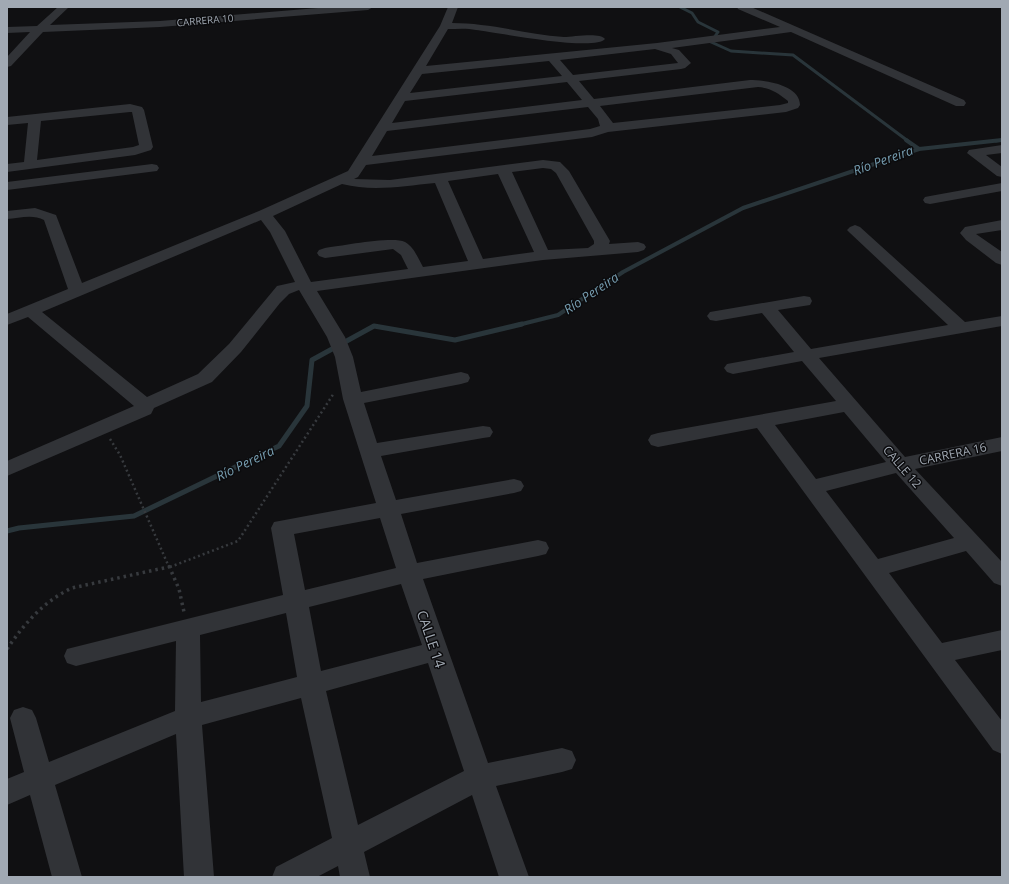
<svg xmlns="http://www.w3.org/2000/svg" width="1009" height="884" font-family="'Open Sans',sans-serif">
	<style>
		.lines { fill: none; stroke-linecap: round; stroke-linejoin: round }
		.stream-far2 { stroke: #29353a; stroke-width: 3 }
		.stream-far1 { stroke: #29353a; stroke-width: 4 }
		.stream { stroke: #29353a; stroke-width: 5 }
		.path-far1 { stroke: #373a3e; stroke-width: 2.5; stroke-dasharray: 2 3; stroke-linecap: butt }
		.path { stroke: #373a3e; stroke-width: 3.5; stroke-dasharray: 2.5 4; stroke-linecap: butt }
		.minor { fill: #313337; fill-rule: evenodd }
		.labels { text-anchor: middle; stroke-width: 3; stroke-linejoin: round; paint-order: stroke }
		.far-street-label { font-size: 10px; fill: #a1a9b3; stroke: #0b0b0d }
		.street-label { font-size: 12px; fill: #a1a9b3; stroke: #0b0b0d }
		.water-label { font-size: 13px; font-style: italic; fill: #769db0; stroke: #0b0b0d }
		.near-street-label { font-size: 14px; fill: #a1a9b3; stroke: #0b0b0d }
	</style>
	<rect width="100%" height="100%" fill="#101012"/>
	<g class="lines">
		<path class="stream-far2" d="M680,7l12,6 6,9 20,10 -7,10 20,9 62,4 115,86
			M996,141l6,-1"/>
		<path class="stream-far1" d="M919,149l83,-9
			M518,325l40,-10 65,-43 120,-64 176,-59 -13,-9"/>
		<path class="stream" d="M7,531l12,-3 115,-12 145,-70 28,-40 5,-46 62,-34 81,14 67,-16"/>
		<path class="path-far1" d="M110,439l10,16 49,112
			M170,567l68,-26 96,-148"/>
		<path class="path" d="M169,566l10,23 5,23
			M7,649c17,-25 37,-48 65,-61l101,-22"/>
		<path class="minor" d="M58,7h11l-19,18 110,-4 170,-14h43l-5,3 -208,17 -117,5 -32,34 -4,1v-10l23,-25 -23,1v-6l30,-1z
			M448,7h10l-6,16c38,0 74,11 112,14 9,0 36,-5 41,2 -10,13 -110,-7 -129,-9 -9,-2 -19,-1 -28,-1l-22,37 231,-23 123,-16 -42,-18 -1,-2h14l213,93 2,3 -2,3h-8l-165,-74 -119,16 7,2 12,13 -6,5 -4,1 -102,12 15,18 156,-19c15,0 50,5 50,25l-2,3 -12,4 -178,20 -16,5 -226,28 -8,12 -4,2 36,1 153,-20 17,2 9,9 41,70 -1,3 29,-2 6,2 2,3 -2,3 -6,2 -95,8 -226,31 28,46 8,20 8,35 100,-20 7,2 2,4 -2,4 -7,2 -97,19 13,40 106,-17 7,1 3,5 -3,5 -7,1 -102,18 15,44 118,-21 7,2 3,5 -3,5 -7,2 -113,21 16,49 121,-23 8,2 3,6 -3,6 -8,2 -115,23 65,184 74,-15 10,3 4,9 -4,9 -10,3 -66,14 33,91h-30l-27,-82 -108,57 6,25h-30l-2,-11 -21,11h-45l4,-10 56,-29 -31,-140 -99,27 12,152h-30l-8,-143 -121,51 27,92h-30l-22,-82 -23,10v-26l17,-7 -14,-54 4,-8 9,-3 9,3 4,8 13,44 126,-51 1,-70 -100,25 -9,-3 -3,-7 3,-7 216,-54 -12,-67 3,-6 102,-19 -33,-104 -8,-42 -8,-20 -28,-47 -10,4 -9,9 -39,49 -29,30 -58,26 -3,6 -144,62v-15l127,-55 -106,-89 -21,8v-11l61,-25 -24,-69c-11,-6 -25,-2 -37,-1v-8l28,-3 21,7 26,68 177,-72 89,-40 92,-145zM655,49l16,5 7,9 -105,12 -13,-15zM549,61l13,15 -152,17 12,-19zM567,82l15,18 -190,23 13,-22zM758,87c13,1 20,6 30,14v2l-8,2 -167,18 -13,-17zM588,107l10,12 2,7 -10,3 -218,27 15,-25zM543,168l8,1 5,4 38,68v3l-6,4 -40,2 -36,-78zM498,174l36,78 -51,7 -35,-78zM435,183l33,78 -45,6c-5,-9 -9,-20 -18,-25 -13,-6 -63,4 -80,6l-6,2 -2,3 2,3 6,2 68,-9 8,6 7,14 -97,13 -26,-51 -12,-15 69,-32c31,8 61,2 93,-1zM261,220l9,12 25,50 -18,4 -48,58 -31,30 -51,23 -105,-85zM380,518l16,50 -91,22 -11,-56zM401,584l21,61 -101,26 -12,-64zM286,613l11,64 -96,25 -1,-67zM428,663l36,108 -106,54 -32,-134z
			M130,104l12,3 2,3 9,37 -2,3 -16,5 -128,17v-8l17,-2 4,-39 -21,2v-8zM130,112h2l7,33 -6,2 -96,13 4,-39z
			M1002,145v8l-16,2 16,12v10l-5,-1 -30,-23 2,-3z
			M152,164l5,1 2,3 -2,3 -150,19v-8z
			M1002,183v8l-72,13 -5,-1 -2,-3 2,-3 5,-1z
			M1002,220v10l-26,4 26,18v13l-6,-2 -30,-23 -6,-7 5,-6z
			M855,225l5,2 105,95 37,-6v10l-183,32 86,99 97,-20v14l-87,18 87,93v24l-8,-3 -28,-32 -77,22 53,70 60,-13v20l-47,10 47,61v33l-9,-4 -236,-322 -99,19 -7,-2 -3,-5 3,-5 7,-2 178,-32 -34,-40 -69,13 -6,-2 -3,-4 3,-4 67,-12 -32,-39 -46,8 -6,-1 -3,-4 3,-4 94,-16 6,1 2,4 -2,4 -32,5 33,39 137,-24 -98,-92 -3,-3 3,-3zM844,412l42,50 -70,17 -41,-54zM896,473l58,65 -76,21 -52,-68z"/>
	</g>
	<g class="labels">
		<g class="far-street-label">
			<text transform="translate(205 20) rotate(-5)" y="4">CARRERA 10</text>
		</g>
		<g class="street-label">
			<text transform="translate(953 454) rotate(-12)" y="4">CARRERA 16</text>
			<text transform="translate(902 467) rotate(49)" y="4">CALLE 12</text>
		</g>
		<g class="water-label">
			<text transform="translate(883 160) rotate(-20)" y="5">Río Pereira</text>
			<text transform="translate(591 293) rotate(-34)" y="5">Río Pereira</text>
			<text transform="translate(245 463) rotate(-26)" y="5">Río Pereira</text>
		</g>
		<g class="near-street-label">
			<text transform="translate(431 639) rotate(71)" y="5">CALLE 14</text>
		</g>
	</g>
	<rect width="1009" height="884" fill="none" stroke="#a1a9b3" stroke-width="16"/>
</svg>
